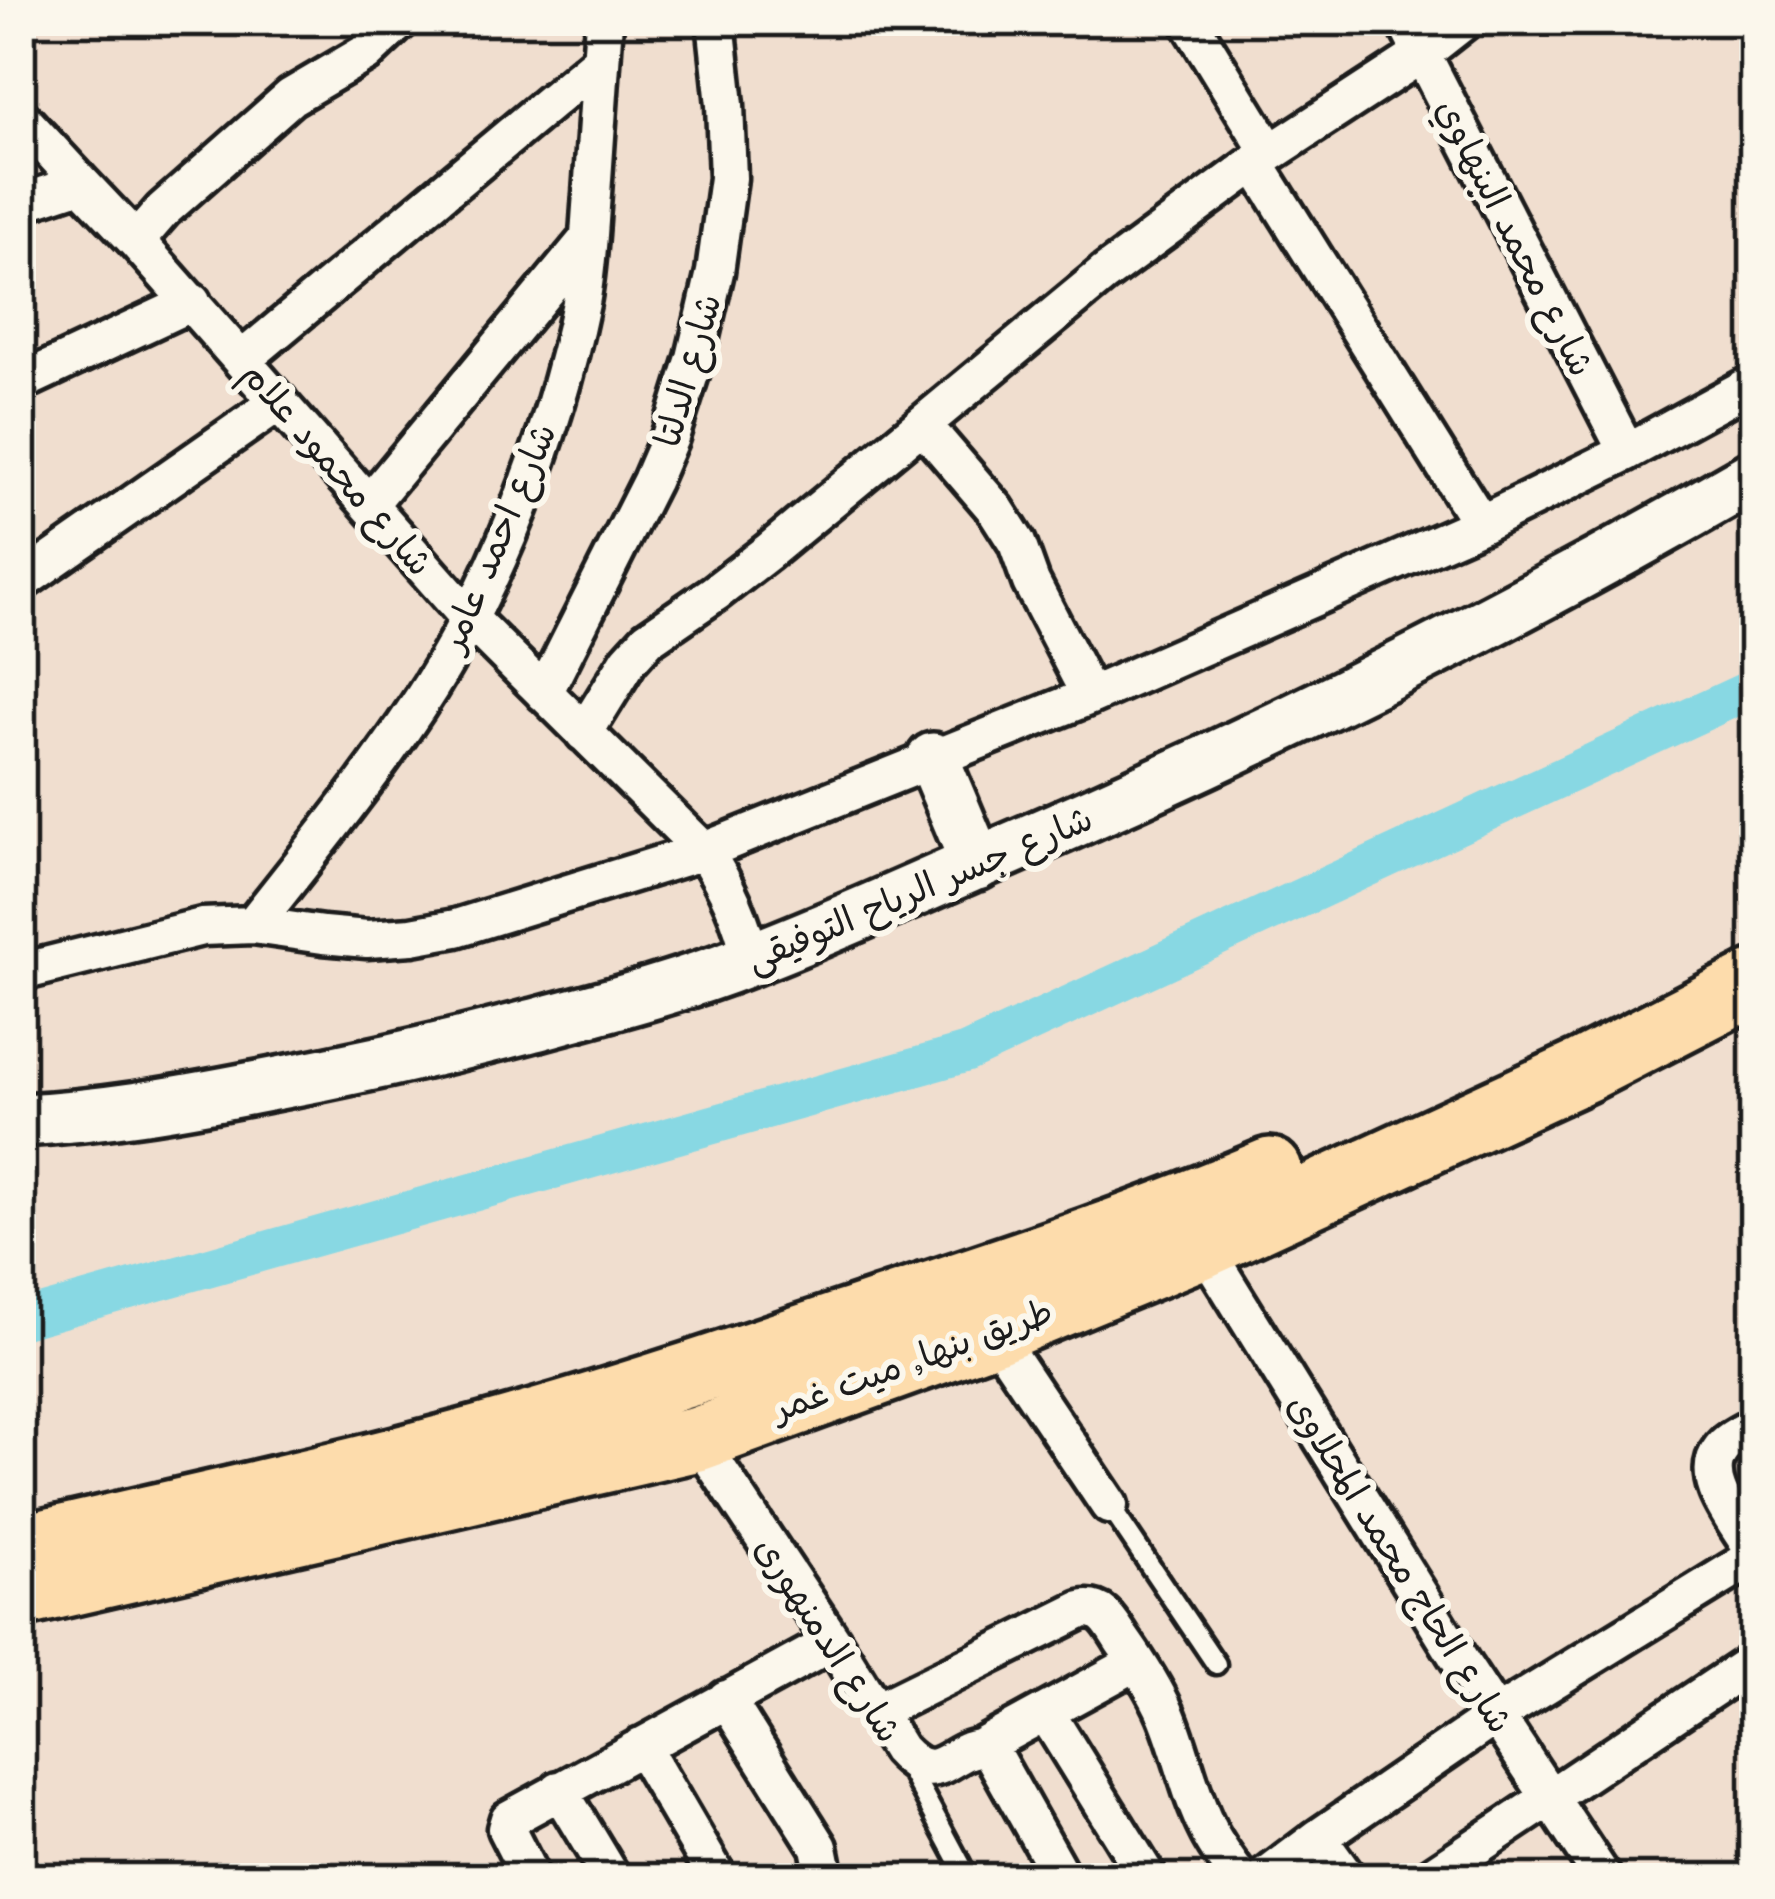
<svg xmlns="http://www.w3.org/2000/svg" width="1775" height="1899" font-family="Mali,'Playpen Sans Arabic',sans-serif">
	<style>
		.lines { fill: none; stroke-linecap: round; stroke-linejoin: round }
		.canal { stroke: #88d8e3; stroke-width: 39 }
		.service-casing { stroke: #1c1c1c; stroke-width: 27 }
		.minor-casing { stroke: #1c1c1c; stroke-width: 45 }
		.secondary-casing { stroke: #1c1c1c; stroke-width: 60 }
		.trunk-casing { stroke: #1c1c1c; stroke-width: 72 }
		.service { stroke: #fbf7ec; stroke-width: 18 }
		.minor { stroke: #fbf7ec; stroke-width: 36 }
		.secondary { stroke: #fbf7ec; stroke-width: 51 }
		.trunk { stroke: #fddcac; stroke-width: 63 }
		.labels { text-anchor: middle; stroke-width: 12; stroke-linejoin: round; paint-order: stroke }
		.street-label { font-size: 36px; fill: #1c1c1c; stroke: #fbf7ec }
	</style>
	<rect width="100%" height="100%" fill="#f0decf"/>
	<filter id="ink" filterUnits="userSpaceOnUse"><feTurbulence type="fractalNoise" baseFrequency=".00833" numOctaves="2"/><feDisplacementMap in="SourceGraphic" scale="24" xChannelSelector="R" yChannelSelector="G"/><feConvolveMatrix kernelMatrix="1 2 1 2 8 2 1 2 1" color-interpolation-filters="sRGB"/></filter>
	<g filter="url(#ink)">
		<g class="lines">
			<path class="canal" d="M21,1320l945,-267 788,-365"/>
			<g class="service-casing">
				<path id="service" d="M1109,1505l107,159
					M907,1764l61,114"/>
			</g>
			<g class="minor-casing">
				<path id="minor" d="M400,21l-34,32 -75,44 -128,113 -27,31 333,377 235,233c24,37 37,66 47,108
					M1189,21l81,132
					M1405,21l222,431
					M21,118l60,65
					M1255,163l226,361
					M21,203l60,-20 55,58
					M243,359l358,-299
					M21,382l171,-80
					M923,425l73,85 21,33 14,39 59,114
					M369,504l219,-265
					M21,582l258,-180
					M544,693l107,-212 19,-44 25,-79 20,-86 13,-94 -3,-73 -9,-84
					M584,733l45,-73 19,-21 67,-46 53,-41 336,-278 151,-111 167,-109 42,-33
					M253,925c57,-72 114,-142 165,-219 76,-115 135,-267 163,-403 7,-36 8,-73 11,-109 4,-58 8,-115 12,-173
					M21,972l181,-45 51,-2 70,10 44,4 45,-3 44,-8 248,-77 386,-155 391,-172 146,-72 127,-69
					M1203,1246l262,423 138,209
					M993,1332l116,173
					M698,1439l135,203 66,107c41,45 51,-6 90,-1l73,130
					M726,1699l93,148 3,15 -5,16
					M877,1711l204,-101c22,-5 30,13 41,30 17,24 32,47 44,74 16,38 23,79 42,116 8,17 21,33 31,48
					M1046,1713l102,165
					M641,1746l77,132
					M983,1746l154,-84
					M559,1790l53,88
					M1318,1838l29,40
					M531,1878l-25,-49 3,-10 324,-177
					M1265,1878l53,-40 179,-123 252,-155 3,-11c-14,-26 -55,-70 -31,-100 7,-10 22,-16 33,-23
					M1429,1878l325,-217"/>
			</g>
			<g class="secondary-casing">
				<path id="secondary" d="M933,759l44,105
					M21,1120c79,-4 155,-17 232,-32 92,-17 183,-37 274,-61 75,-20 151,-39 224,-68 76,-29 150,-63 224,-95 268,-113 527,-242 779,-388"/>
			</g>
			<g class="trunk-casing">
				<path id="trunk" d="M21,1547c162,-38 325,-72 485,-117 134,-37 266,-83 397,-127 124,-41 247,-82 367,-133
					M21,1595l677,-156 295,-107 210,-86 380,-175 171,-88"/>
			</g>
			<use href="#service" class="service"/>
			<use href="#minor" class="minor"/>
			<use href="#secondary" class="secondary"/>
			<use href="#trunk" class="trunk"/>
		</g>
	</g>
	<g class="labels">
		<g class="street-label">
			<text transform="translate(1516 237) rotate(63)" y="13">شارع محمد البنهاوي</text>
			<text transform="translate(687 370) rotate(-74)" y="13">شارع الدلتا</text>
			<text transform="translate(338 468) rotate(49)" y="13">شارع محمود علام</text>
			<text transform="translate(497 537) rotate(-67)" y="13">شارع احمد عامر</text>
			<text transform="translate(919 888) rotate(-23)" y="13">شارع جسر الرياح التوفيقى</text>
			<text transform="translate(912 1359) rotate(-20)" y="13">طريق بنها, ميت غمر</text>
			<text transform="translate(1401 1563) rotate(58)" y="13">شارع الحاج محمد المحلاوى</text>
			<text transform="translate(829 1639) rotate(57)" y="13">شارع الدمنهورى</text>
		</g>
	</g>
	<rect width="1775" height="1899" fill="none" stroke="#fbf7ec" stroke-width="72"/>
	<rect x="36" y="36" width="1703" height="1827" fill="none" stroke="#1c1c1c" stroke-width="4.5" filter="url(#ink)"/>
</svg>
